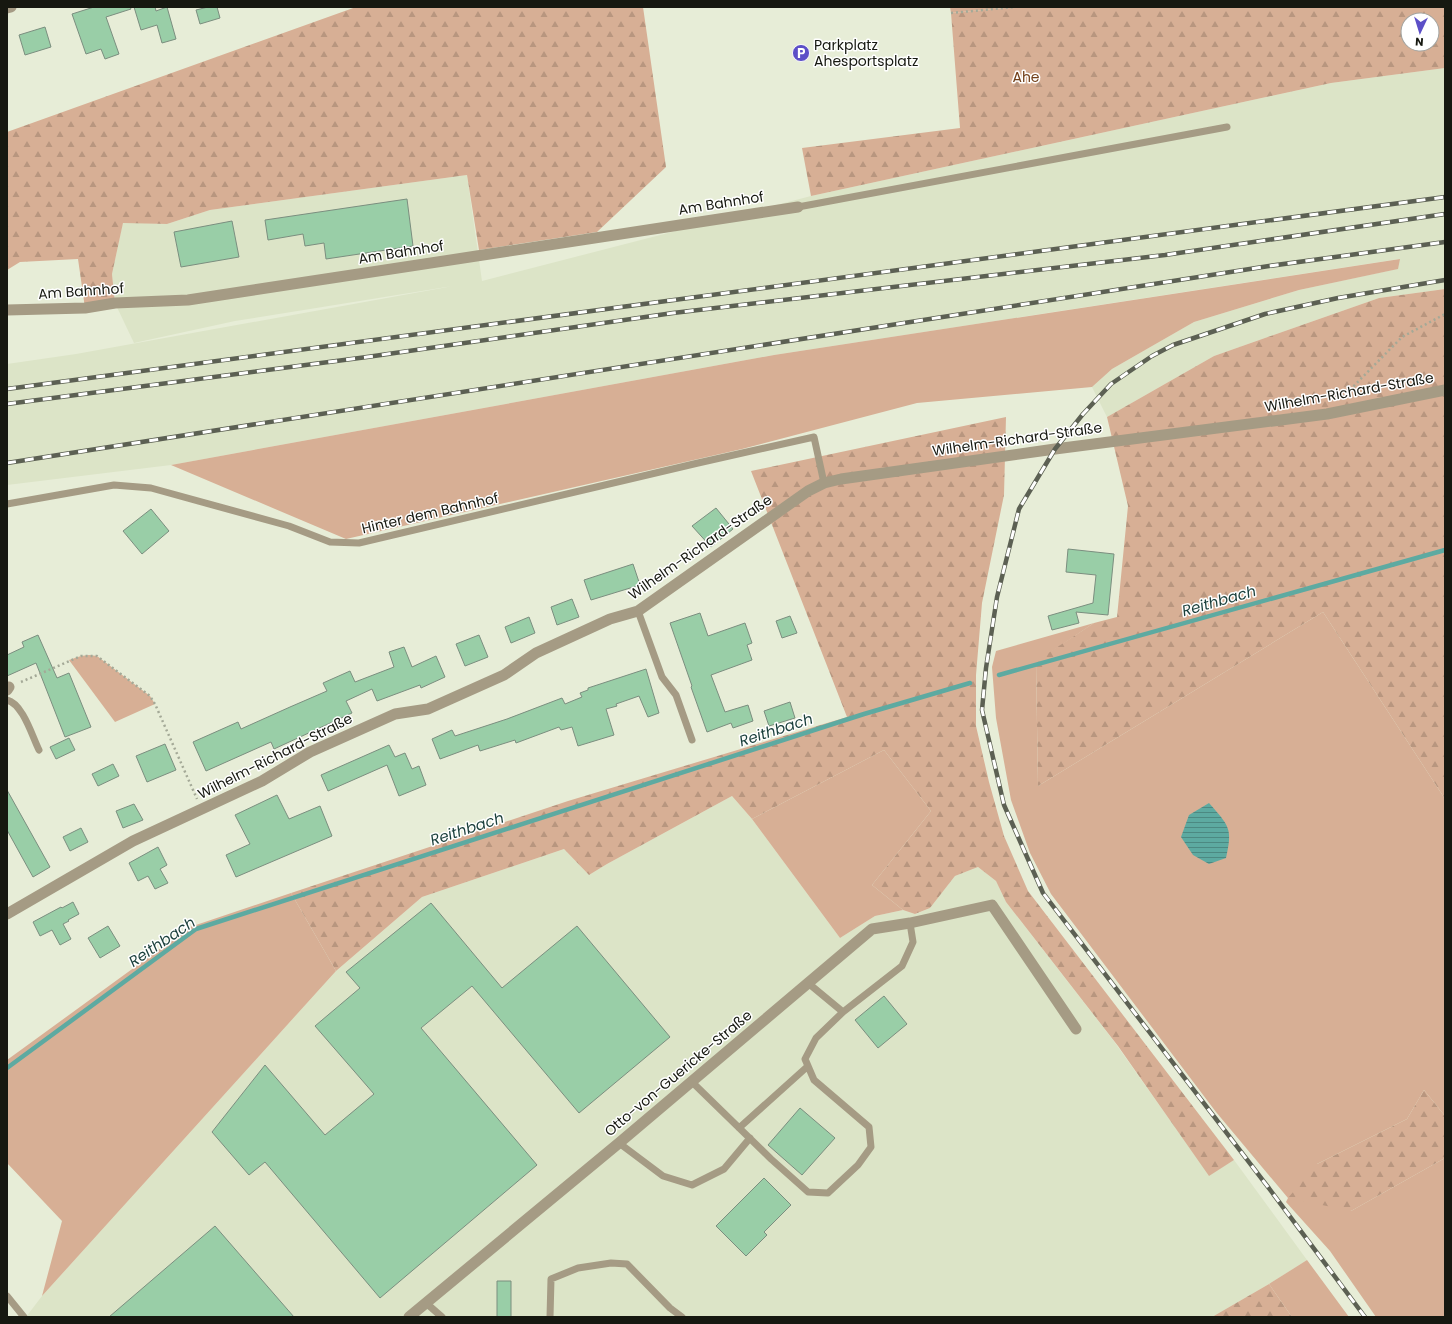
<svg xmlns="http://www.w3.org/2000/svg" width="1452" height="1324" font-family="Poppins,sans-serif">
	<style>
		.built { fill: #dce4c7 }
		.green { fill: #d7af95 }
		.forest { fill: url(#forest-firs); fill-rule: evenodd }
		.water { fill: url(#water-rules) }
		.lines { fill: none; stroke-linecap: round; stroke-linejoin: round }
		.stream { stroke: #5daaa1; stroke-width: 4.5 }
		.building { fill: #99cea7; stroke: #7b8e7f }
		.path { stroke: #a4a997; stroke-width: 2.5; stroke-dasharray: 2 3; stroke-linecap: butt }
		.service { stroke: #a59b84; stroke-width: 7 }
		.minor { stroke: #a59b84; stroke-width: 11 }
		.rail-casing { stroke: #5c6053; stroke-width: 4.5 }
		.rail { stroke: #fff; stroke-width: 3; stroke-dasharray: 9; stroke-linecap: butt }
		.labels { text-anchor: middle; stroke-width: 3; stroke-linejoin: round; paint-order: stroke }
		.poi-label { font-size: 14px; fill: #161810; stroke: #fff; text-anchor: start }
		.park-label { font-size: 14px; fill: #72401a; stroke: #fff }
		.street-label { font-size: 14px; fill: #161810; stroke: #fff }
		.water-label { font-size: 15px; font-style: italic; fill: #1a3f3b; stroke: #fff }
	</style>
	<defs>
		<pattern id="forest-firs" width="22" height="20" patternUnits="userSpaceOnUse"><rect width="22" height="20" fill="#d7af95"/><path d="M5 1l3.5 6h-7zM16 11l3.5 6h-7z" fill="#b8967f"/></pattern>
		<pattern id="water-rules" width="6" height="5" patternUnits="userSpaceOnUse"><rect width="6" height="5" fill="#5daaa1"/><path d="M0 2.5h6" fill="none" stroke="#4c8982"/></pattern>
	</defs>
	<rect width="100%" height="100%" fill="#e7edd7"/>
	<path class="built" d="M1445,68v221l-66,9 -165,58 -107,61 -15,-30 20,-18 82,-47 105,-32 98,-21 2,-10 -625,96 -603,110 -164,20v-121l69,-10 377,-68 -218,35 -101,22 -19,-40 -3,-29 11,-52 44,2 43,-14 257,-35 15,106 329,-85 520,-113z
		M732,796l20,23 88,119 35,-22 28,-6 13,4 14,-6 25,-32 23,-9 18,14 10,21 107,138 96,135 25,-15 73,100 -38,24 -57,33h-1186l16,-21 294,-325 86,-74 142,-48 25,26 18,-11z"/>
	<path class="green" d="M950,7h65l-64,6z
		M1400,259l-2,10 -99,21 -105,32 -82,47 -20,18 -175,16 -175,46 -396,90 -175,-74 603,-110z
		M1323,612l122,187v317l-21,-26 -17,29 -90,45 34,47 94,-53v159h-69l-46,-66 -44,-49 2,-4 -72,-86 -165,-218 -21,-41 -19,-53 -15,-82 -4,-51 4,-16 98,-28 -58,39 2,124z
		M89,655l8,1 53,40 5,8 -40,18 -46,-62 12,-4z
		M884,750l47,61 -59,74 31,25 -28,6 -35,22 -88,-119z
		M291,893l45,78 -294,325 20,-75 -55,-58v-103l183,-133z
		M1307,1260l42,57h-57l-23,-33z"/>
	<path class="forest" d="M356,7h287l23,160 -69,65 -118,18 -12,-75 -257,35 -43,14 -44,-1 -11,51 3,29 -30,5 -7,-49 -58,3 -13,8v-138z
		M1015,7h430v61l-114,15 -520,113 -9,-48 158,-20 -9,-115zM1408,20h24v24h-24z
		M1445,289v510l-122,-187 -285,174 -2,-125 58,-38 23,-6 11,-111 -21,-89 107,-61 165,-58z
		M1006,417l-2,78 -22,108 -6,72v51l13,56 15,54 24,55 206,269 -25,16 -91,-130 -112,-144 -10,-21 -18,-14 -23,9 -25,32 -15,6 -12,-4 -31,-25 59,-74 -47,-61 -132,69 -20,-23 -125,68 -18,11 -25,-26 -142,48 -86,74 -45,-78 277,-92 279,-84 -96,-246z
		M1424,1090l21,26v42l-94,53 -63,-13 29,-34 90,-45z
		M1269,1284l23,33h-80z"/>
	<path class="water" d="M1209,803c20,23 24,25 17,55l-17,6 -16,-9 -12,-18 8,-22z"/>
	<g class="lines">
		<path class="stream" d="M999,675l446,-125
			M7,1068l189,-139 668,-215 106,-31"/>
	</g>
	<path class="building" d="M94,7h36l1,2 -25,8 13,37 -14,5 -4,-10 -15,5 -14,-40z
		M134,7h21l1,4 11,-4 9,32 -14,4 -5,-18 -16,5z
		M208,7h9l3,11 -20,6 -4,-14z
		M45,27l6,20 -26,8 -6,-20z
		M407,199l6,47 -87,13 -2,-16 -19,3 -2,-12 -35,6 -3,-20z
		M232,221l7,36 -58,10 -7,-35z
		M716,508l17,21 -22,18 -19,-21z
		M151,509l18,22 -27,23 -19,-23z
		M1068,549l46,5 -6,61 -32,-3 3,11 -27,7 -4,-14 45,-13 3,-28 -30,-3z
		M633,564l7,21 -49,15 -7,-20z
		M572,599l7,18 -22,8 -6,-18z
		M700,613l8,23 37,-13 7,20 -5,2 5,15 -41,15 14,37 23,-7 5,16 -20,7 -2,-5 -24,9 -16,-45 1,-1 -22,-63z
		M790,616l7,17 -15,5 -6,-17z
		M529,617l6,16 -24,10 -6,-16z
		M38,635l19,43 12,-5 22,54 -26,10 -29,-74 -29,13v-21l17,-8 -2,-5z
		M479,635l9,22 -23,9 -9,-22z
		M404,647l8,20 24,-11 9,21 -24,11 -1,-3 -43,16 -5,-12 -26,12 6,12 -78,36 -3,-7 -65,29 -13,-29 45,-20 3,7 49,-22 37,-16 -4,-8 27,-12 5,11 39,-15 -5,-15z
		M646,669l13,44 -11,4 -9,-21 -23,8 1,2 -11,3 8,26 -36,11 -6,-19 -11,3 -2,-3 -43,16 -1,-3 -35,11 -2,-6 -38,14 -8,-20 20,-9 3,6 52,-17 55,-21 3,6 17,-7 -2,-4 8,-3v-2z
		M790,702l5,16 -26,8 -5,-15z
		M69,738l6,12 -19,9 -6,-12z
		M165,744l11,26 -29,12 -11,-26z
		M389,745l6,12 10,-4 7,16 7,-3 7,19 -27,11 -12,-31 -59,26 -7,-16z
		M113,764l6,12 -21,10 -6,-12z
		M7,790l43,77 -17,10 -26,-47z
		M277,795l12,24 31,-13 12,30 -96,41 -10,-22 24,-11 -15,-29z
		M134,804l9,16 -20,8 -7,-17z
		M81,828l7,14 -18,9 -7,-14z
		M158,847l9,18 -7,4 8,14 -13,6 -7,-13 -10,5 -9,-18z
		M73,902l6,12 -11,6 1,1 -6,3 8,15 -11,6 -8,-15 -12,6 -7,-14 28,-15 1,1z
		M431,903l71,85 75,-62 93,111 -91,76 -107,-127 -51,42 116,137 -157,133 -115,-136 -16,13 -37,-43 53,-67 60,70 49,-41 -59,-68 45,-38 -14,-16z
		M108,926l12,20 -20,12 -12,-20z
		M884,996l23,28 -29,24 -23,-28z
		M800,1108l35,30 -33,37 -34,-30z
		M764,1178l27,27 -27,27 3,3 -21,21 -30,-30z
		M215,1226l79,91h-185z
		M497,1281h14v36h-14z"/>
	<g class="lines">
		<path class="path" d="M951,13l64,-6
			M1343,397l59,-60 43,-23
			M21,682l60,-26h16l53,40 5,8 42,95"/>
		<path class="service" d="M798,207l429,-80
			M7,504l107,-19 37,3 138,38 41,16 29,1 339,-80 116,-26 10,46
			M638,611l24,66 14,18 16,45
			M7,700c16,4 25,36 32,50
			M843,1012l59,-46 11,-24 -3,-19
			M691,1081l80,78 37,33 20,1 30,-28 13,-18 -2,-20 -55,-47 -9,-21 11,-21 27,-26 -35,-29
			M739,1128l69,-62
			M619,1143l44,33 29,9 32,-16 26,-31
			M7,1296l17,21
			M426,1303l16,14
			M550,1317l1,-38 27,-11 33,-5 16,1 43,44 12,9"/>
		<path class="minor" d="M7,8l4,-1
			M7,310l78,-2 30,-5 73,-3 610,-93
			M7,690l2,-3
			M7,914l126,-73 129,-60 48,-29 85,-38 33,-5 76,-34 32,-22 74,-34 28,-8 170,-120 16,-8 17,-4 214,-30 272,-35 118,-24
			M409,1317l210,-174 253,-214 38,-6 82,-18 84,124"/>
		<g class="rail-casing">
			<path id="rail" d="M7,389l1438,-192
				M7,404l360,-47 306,-44 492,-58 280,-41
				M7,463l1262,-197 176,-24
				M1365,1317l-94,-126 -228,-298 -39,-88 -22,-95 4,-42 11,-71 22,-88 36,-60 28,-35 28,-30 41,-28 21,-11 92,-31 73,-16 107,-18"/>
		</g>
		<use href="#rail" class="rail"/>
	</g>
	<defs>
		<g id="parking-disc" transform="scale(0.9)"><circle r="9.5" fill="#5c4fc7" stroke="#fff"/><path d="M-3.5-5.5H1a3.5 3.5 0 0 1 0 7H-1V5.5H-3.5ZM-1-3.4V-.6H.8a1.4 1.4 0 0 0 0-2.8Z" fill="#fff"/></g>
	</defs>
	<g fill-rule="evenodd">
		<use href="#parking-disc" x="801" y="53"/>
	</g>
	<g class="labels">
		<g class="poi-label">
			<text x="814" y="50">Parkplatz<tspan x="814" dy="16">Ahesportsplatz</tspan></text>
		</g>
		<g class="park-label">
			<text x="1026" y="82">Ahe</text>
		</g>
		<g class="street-label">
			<text transform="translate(721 203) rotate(-9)" y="5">Am Bahnhof</text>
			<text transform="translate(401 252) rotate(-9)" y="5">Am Bahnhof</text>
			<text transform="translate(81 291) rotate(-4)" y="5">Am Bahnhof</text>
			<text transform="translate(1349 392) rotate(-10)" y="5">Wilhelm-Richard-Straße</text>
			<text transform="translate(1017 439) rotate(-8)" y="5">Wilhelm-Richard-Straße</text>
			<text transform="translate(430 513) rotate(-13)" y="5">Hinter dem Bahnhof</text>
			<text transform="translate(700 547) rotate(-35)" y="5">Wilhelm-Richard-Straße</text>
			<text transform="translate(275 756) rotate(-27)" y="5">Wilhelm-Richard-Straße</text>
			<text transform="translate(678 1073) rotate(-40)" y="5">Otto-von-Guericke-Straße</text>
		</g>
		<g class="water-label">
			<text transform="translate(1219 601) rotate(-16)" y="5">Reithbach</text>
			<text transform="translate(776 730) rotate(-18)" y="5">Reithbach</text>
			<text transform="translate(467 829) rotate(-18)" y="5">Reithbach</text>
			<text transform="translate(162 942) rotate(-34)" y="5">Reithbach</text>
		</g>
	</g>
	<rect width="1452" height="1324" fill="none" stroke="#161810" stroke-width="16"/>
	<g transform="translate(1420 32) rotate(184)"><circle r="19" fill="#ffffff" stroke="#a2a39f"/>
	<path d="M0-3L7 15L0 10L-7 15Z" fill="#5c4fc7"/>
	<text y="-6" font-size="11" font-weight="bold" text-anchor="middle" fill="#161810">N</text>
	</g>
</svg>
